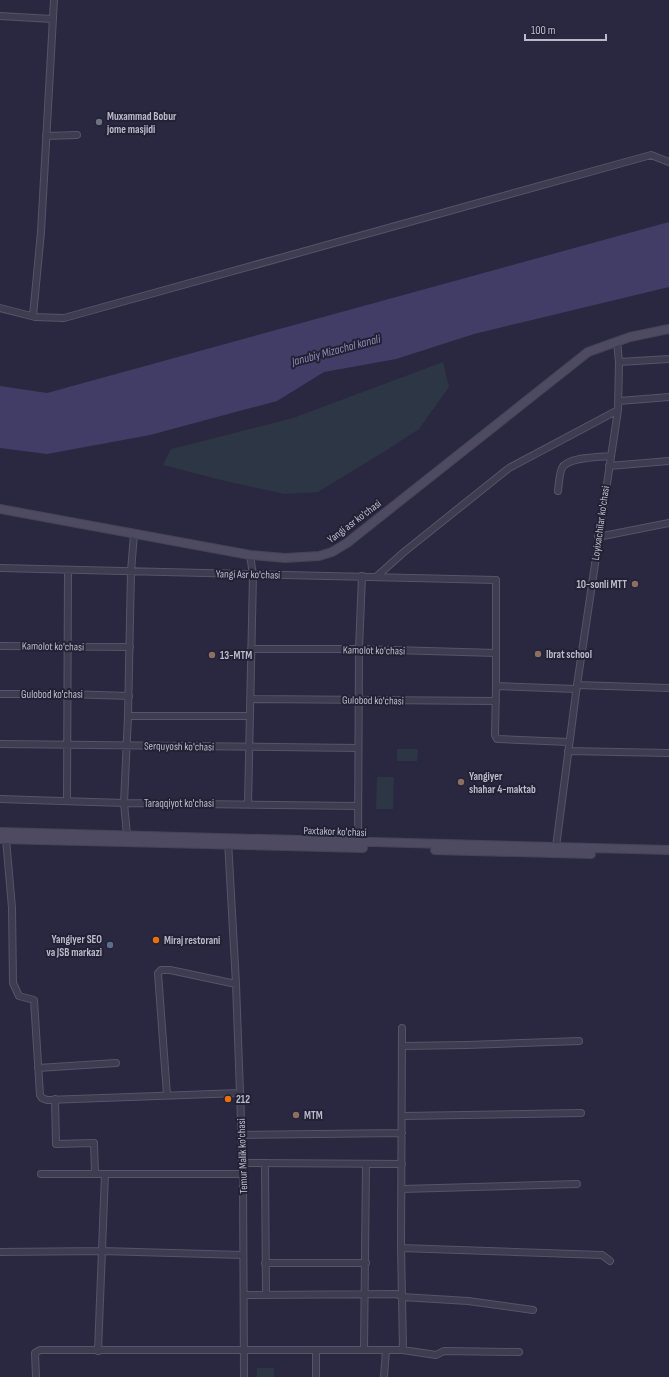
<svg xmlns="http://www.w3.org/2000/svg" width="669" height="1377" font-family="'Sofia Sans Condensed',sans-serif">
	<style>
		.green { fill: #2d3644 }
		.water { fill: #413d66 }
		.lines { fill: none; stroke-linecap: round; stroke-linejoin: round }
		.street-casing { stroke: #565467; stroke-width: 8 }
		.secondary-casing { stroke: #454356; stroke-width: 10 }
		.street { stroke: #3e3c50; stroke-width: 6 }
		.secondary { stroke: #4e4a62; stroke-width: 8 }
		.worship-dot { fill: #6b7280; stroke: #232135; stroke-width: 1.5 }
		.education-dot { fill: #8d6e63; stroke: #232135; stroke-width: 1.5 }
		.food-dot { fill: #e8710a; stroke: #232135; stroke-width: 1.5 }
		.service-dot { fill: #5c6f8a; stroke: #232135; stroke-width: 1.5 }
		.labels { text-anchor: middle; stroke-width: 4; stroke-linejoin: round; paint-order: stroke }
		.poi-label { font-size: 11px; font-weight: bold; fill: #bbb9ca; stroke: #232135; text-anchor: start }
		.street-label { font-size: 11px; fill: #bbb9ca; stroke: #232135 }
		.water-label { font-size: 12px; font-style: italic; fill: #8d89b3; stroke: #232135 }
	</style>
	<rect width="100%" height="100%" fill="#2a2840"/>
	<path class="green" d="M443,362l6,25 -30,42 -37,24 -64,39 -34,2 -63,-14 -58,-15 8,-16 122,-31z
		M397,749h21l-1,12h-20z
		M377,777h17l-1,32h-17z
		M257,1368h17v9h-17z"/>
	<path class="water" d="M669,222v65l-195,47 -78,25 -72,13 -47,29 -127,34 -103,19 -47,-6v-62l47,7z"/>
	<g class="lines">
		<g class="street-casing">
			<path id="street" d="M0,16l52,3
				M46,136l31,-1
				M0,308l35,9 29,1 587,-163 18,7
				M33,316l8,-84 13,-232
				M619,362l50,-3
				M619,401l50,-4
				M609,466l60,-5
				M558,491c1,-7 1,-16 4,-23 5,-11 37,-11 49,-12
				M598,537l71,-14
				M0,568l496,12v106l-1,49 2,4h2l70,3
				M376,577l28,-25 105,-84 109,-58
				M0,646l130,1
				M251,649h108l137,4
				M577,685l92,3
				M496,686l80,3
				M0,694h67l62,2
				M250,699l246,2
				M128,716h122
				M0,744l358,4
				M568,751l101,2
				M0,799l124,4 234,3
				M67,801l1,-231
				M248,804l5,-229 -3,-20
				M127,835l-3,-32 4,-87 3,-145 3,-37
				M6,839l6,69 1,75 6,13 15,4 6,95 2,3 5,2 193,-7
				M228,841l8,143 7,190 1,203
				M358,842l1,-193 3,-73
				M556,847l21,-162 41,-275 1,-48 -2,-21
				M402,1028l-1,218 2,104
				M402,1046l65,-1 112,-4
				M38,1068l78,-5
				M167,1095l-9,-122 3,-3h9l66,14
				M55,1099l1,45 38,-1 1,31
				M403,1116l178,-3
				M242,1135l160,-2
				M243,1163l159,1
				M265,1163l1,131
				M41,1174h202
				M402,1189l175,-5
				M401,1248l201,7 8,6
				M0,1252l102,-1 141,4
				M265,1263h101
				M245,1295l152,-1 5,3 66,4 65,9
				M364,1350l2,-186
				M98,1351l7,-177
				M36,1377l-1,-24 5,-3h363l33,5 8,-4 75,1
				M316,1377v-27
				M384,1377l2,-27"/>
		</g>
		<g class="secondary-casing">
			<path id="secondary" d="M0,509l250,46 35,3 34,-2 13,-4 15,-9 241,-191 42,-15 39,-8
				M0,832l669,18
				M0,839l363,9
				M435,850l156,4"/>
		</g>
		<use href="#street" class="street"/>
		<use href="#secondary" class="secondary"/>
	</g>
	<circle class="worship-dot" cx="99" cy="122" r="4"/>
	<g class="education-dot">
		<circle cx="635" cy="584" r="4"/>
		<circle cx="538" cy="654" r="4"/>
		<circle cx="212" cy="655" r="4"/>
		<circle cx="461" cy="782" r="4"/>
		<circle cx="296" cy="1115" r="4"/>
	</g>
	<g class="food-dot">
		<circle cx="156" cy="940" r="4"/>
		<circle cx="228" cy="1099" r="4"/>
	</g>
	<circle class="service-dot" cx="110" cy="945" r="4"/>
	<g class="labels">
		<g class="poi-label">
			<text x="107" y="120">Muxammad Bobur<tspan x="107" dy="13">jome masjidi</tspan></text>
			<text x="627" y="588" text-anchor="end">10-sonli MTT</text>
			<text x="546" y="658">Ibrat school</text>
			<text x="220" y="659">13-MTM</text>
			<text x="469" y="780">Yangiyer<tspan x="469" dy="13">shahar 4-maktab</tspan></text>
			<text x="102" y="943" text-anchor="end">Yangiyer SEO<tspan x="102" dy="13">va JSB markazi</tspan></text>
			<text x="164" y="944">Miraj restorani</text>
			<text x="236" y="1103">212</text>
			<text x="304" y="1119">MTM</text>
		</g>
		<g class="street-label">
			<text transform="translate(354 521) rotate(-37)" y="4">Yangi asr ko'chasi</text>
			<text transform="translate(600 523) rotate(-82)" y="4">Loyixachilar ko'chasi</text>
			<text transform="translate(248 574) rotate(1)" y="4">Yangi Asr ko'chasi</text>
			<text transform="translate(53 646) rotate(1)" y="4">Kamolot ko'chasi</text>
			<text transform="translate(374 650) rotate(1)" y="4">Kamolot ko'chasi</text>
			<text x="52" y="698">Gulobod ko'chasi</text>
			<text transform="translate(373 700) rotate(1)" y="4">Gulobod ko'chasi</text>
			<text transform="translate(179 746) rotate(1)" y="4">Serquyosh ko'chasi</text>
			<text x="179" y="807">Taraqqiyot ko'chasi</text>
			<text transform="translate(335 831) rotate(2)" y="4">Paxtakor ko'chasi</text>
			<text transform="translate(242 1156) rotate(-92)" y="4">Temur Malik ko'chasi</text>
		</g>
		<g class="water-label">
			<text transform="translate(336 350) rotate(-15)" y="4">Janubiy Mizachol kanali</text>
		</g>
	</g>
	<path d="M525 34v6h81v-6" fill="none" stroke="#bbb9ca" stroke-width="2"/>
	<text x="531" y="34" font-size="12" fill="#bbb9ca" stroke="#232135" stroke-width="3" paint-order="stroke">100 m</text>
</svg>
